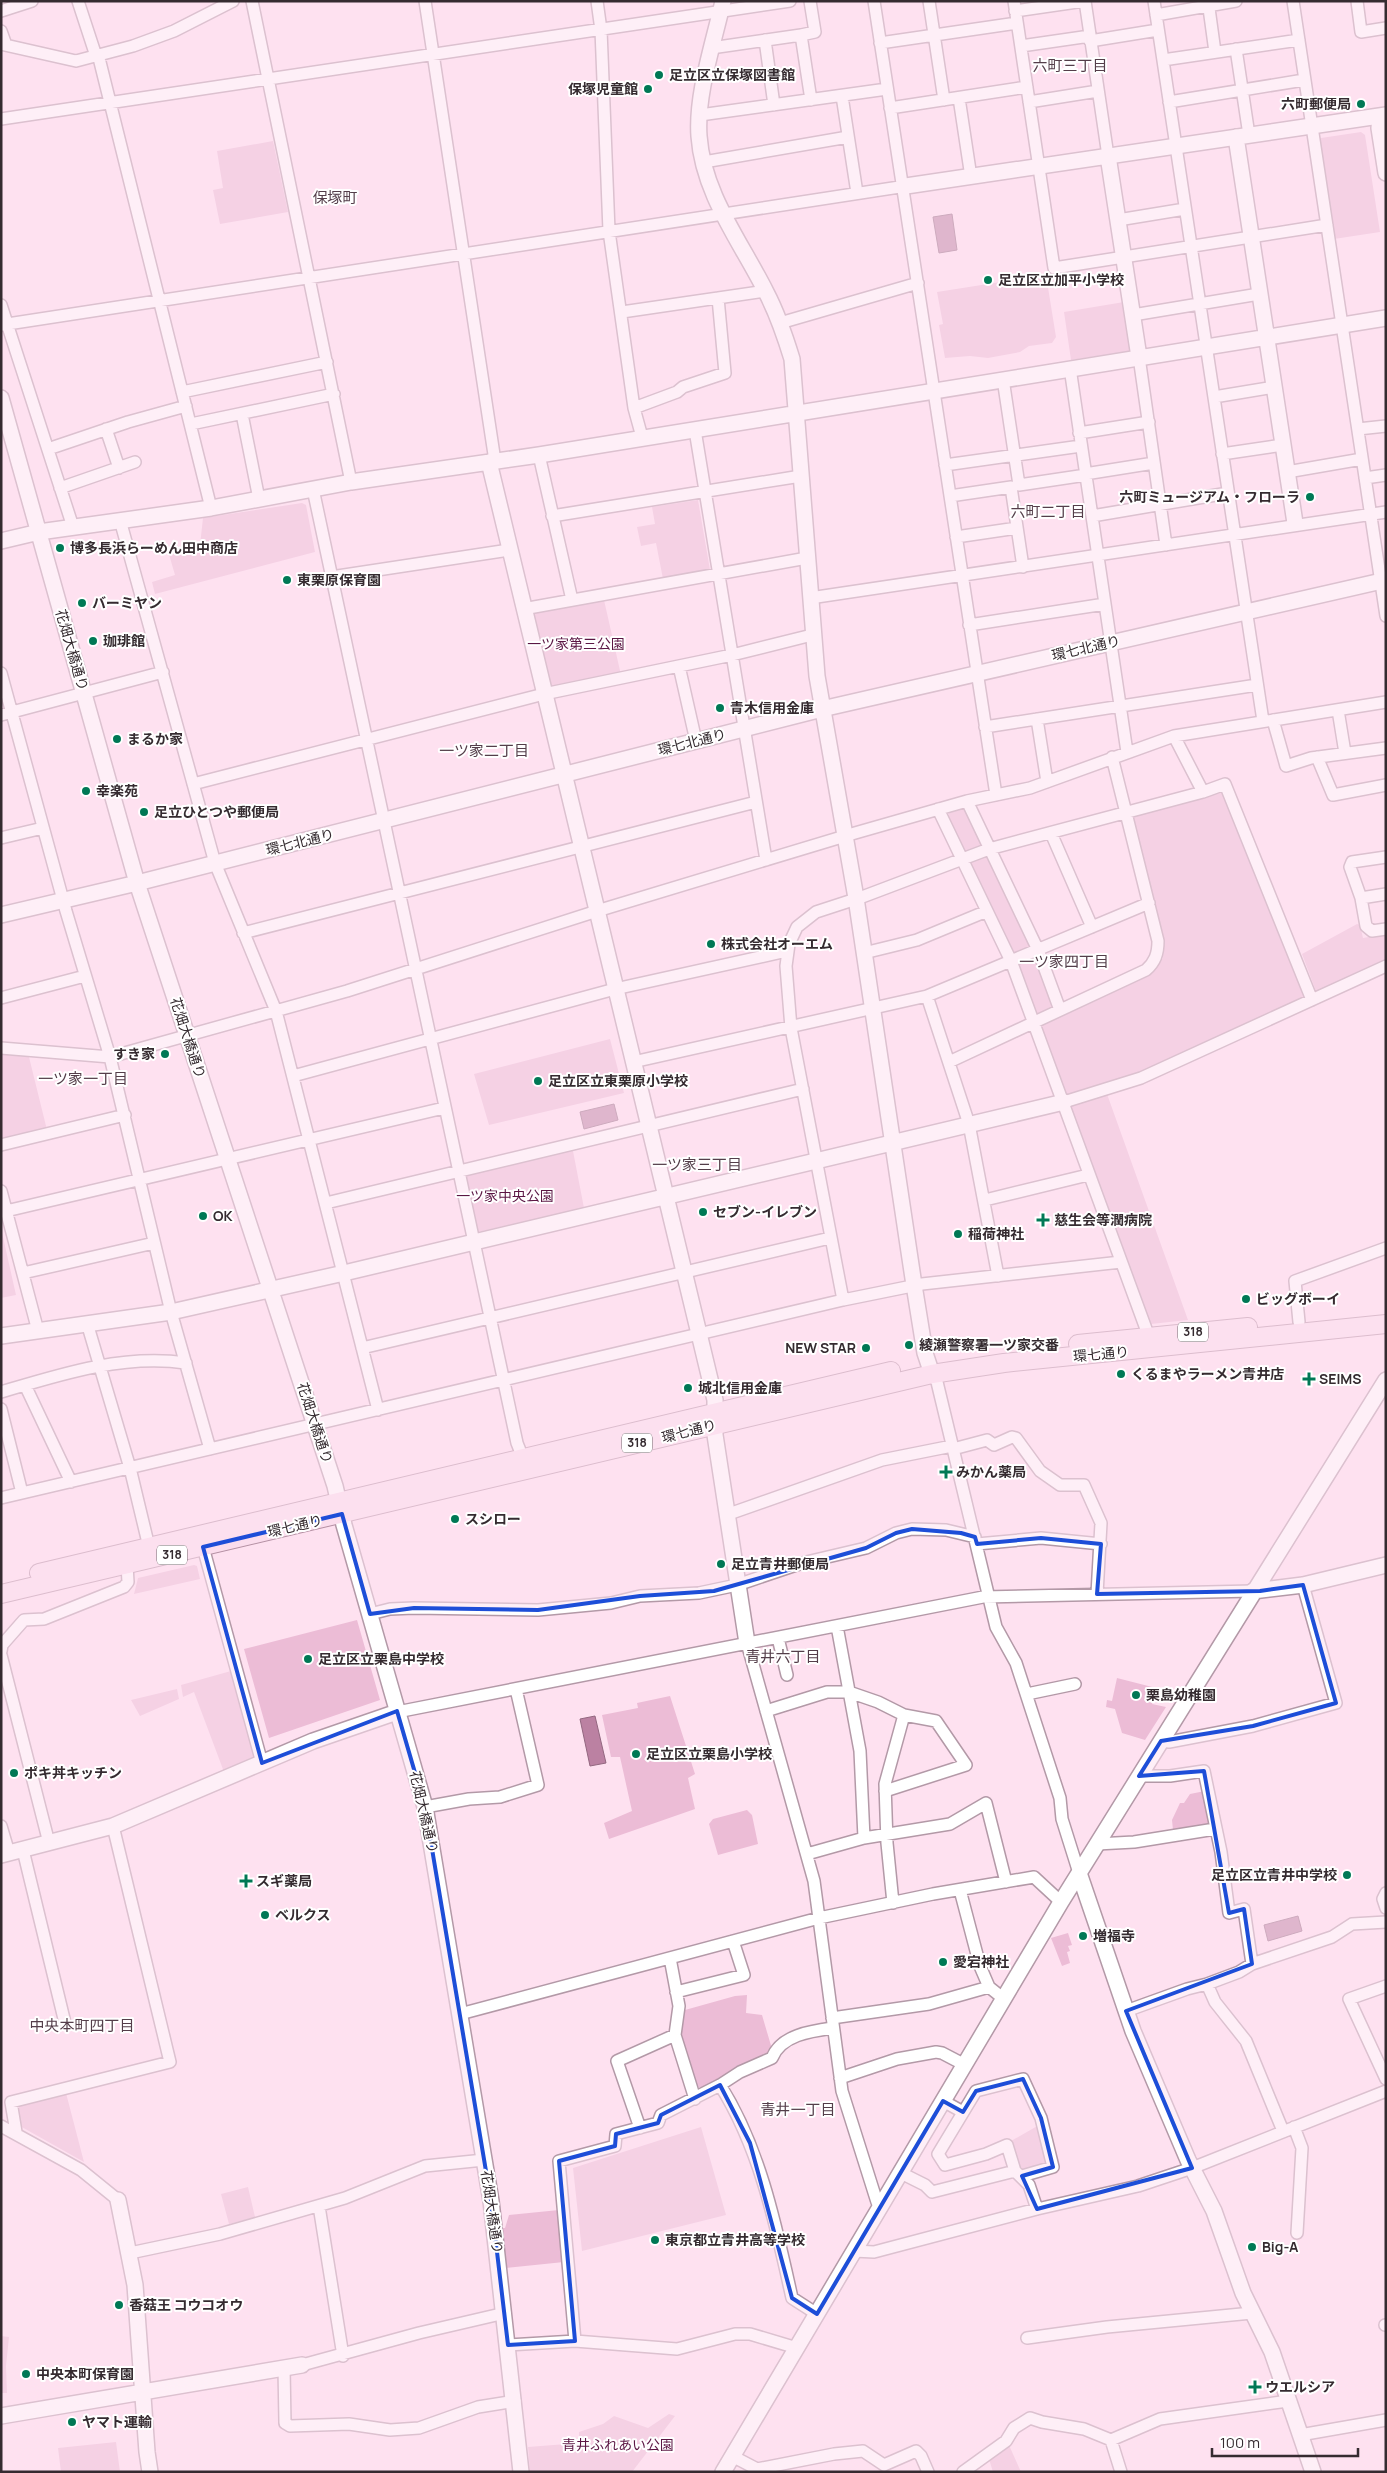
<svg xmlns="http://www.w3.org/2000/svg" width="1387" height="2473" font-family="Manrope,'Noto Sans JP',sans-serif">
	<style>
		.green { fill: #ecbcd6 }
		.water { fill: #bb81a2; stroke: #936780 }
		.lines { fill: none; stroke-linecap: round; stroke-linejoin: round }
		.street-casing { stroke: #b399a7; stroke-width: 14 }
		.secondary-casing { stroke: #b399a7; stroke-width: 18 }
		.primary-casing { stroke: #b490a3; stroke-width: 20 }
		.street { stroke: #fff; stroke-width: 11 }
		.secondary { stroke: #fff; stroke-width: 15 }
		.primary { stroke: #fbdded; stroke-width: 18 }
		.marked { fill: none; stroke: #1d4ed8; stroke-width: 4; stroke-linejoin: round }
		.poi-dot { fill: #007855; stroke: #fff; stroke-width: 2 }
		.labels { text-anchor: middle; stroke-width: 4; stroke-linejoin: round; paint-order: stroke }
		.shield { fill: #fff; stroke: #726b6e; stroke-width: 1 }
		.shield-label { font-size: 12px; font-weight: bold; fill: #352b30 }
		.poi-label { font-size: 14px; font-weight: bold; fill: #352b30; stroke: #fff; text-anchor: start }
		.park-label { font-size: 14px; fill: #5b1644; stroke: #fff }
		.street-label { font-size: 14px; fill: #352b30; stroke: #fff }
		.neighbourhood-label { font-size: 15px; fill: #543e4a; stroke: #fff }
	</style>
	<rect width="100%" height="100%" fill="#fee1f0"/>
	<path class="green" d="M1361,132l4,3 15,97 -46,7 -15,-97 2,-4z
		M273,141l15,71 -68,12 -7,-34 10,-2 -6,-37z
		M1046,275l10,62 -4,6 -23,3 -9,6 -32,6 -18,-2 -25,2 -6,-33 4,-1 -6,-32z
		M1124,302l7,46 -1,3 -59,9 -7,-48z
		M698,500l12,70 -47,9 -7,-36 -15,3 -4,-19 18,-3 -3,-17z
		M302,503l4,2 9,47 -160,42 -3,-12 23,-7 -7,-24 32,-6 3,-27z
		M604,600l17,75 -70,14 -18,-77z
		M1225,792l83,207 -166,77 -77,20 -25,-66 3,-7 109,-50 11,-15 1,-17 -31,-123 4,-4z
		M963,809l3,2 17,33 -1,5 -18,4 -16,-36 1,-4z
		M985,854l5,2 42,88 -2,6 -14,6 -4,-3 -43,-89 2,-5z
		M1357,924l3,1 3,13 23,-4v29l-69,31 -15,-40z
		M1033,956l4,3 18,47 -15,11 -5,-3 -17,-47 2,-6z
		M610,1039l14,54 -135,32 -15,-51z
		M1,1054l28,3 18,73 -46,11z
		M1107,1094l81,226 -37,4 -81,-216 1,-4z
		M570,1150l3,1 11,57 -106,24 -13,-56z
		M1,1228l15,67 -15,3z
		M194,1565l3,1 3,13 -66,15 4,-16z
		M357,1620l23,80 -111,38 -25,-89z
		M231,1671l24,84 -2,5 -29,12 -30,-80 -11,5 -2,-12z
		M1117,1678l39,10 -4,16 14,3 -21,33 -23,-7 -7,-24 -9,-2 1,-7 5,1z
		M177,1689l2,10 -39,17 -9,-16z
		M670,1696l25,78 -7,4 7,31 -86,30 -5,-16 28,-12 -12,-54h-9l-9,-42 36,-7 -1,-5z
		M1205,1791l6,29 -3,6 -35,4 -1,-10 8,-17h4l6,-9z
		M747,1810l5,5 6,29 -40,11 -9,-31 4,-5z
		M1068,1933l4,12 -4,1 2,5 -3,1 3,11 -8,3 -11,-28z
		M747,1995l-1,18 16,2 10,34 -2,7 -67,33 -6,-3 -16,-53 4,-23 50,-14z
		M66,2093l18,69 -64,-36 -2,-17 3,-5z
		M1039,2125l8,39 -22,7 -5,-2 -9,-28z
		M701,2127l25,88 -144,36 -9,-83z
		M248,2187l7,30 -26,7 -8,-30z
		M559,2210l5,52 -58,6 -4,-40h3l4,-13z
		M1,2336l8,1 -3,29 1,27h-6z
		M669,2414l6,2 -43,56h-102l-2,-25 51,-4v-11l24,-8 11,-8 34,12z
		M116,2442l4,30h-59l-3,-24z
		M1008,2443l13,29h-28l-5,-16z"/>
	<path class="water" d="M952,214l5,36 -18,3 -6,-36z
		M614,1104l4,16 -34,9 -4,-17z
		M595,1716l11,47 -16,3 -10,-47z
		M1298,1916l4,15 -34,10 -4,-16z"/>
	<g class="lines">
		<g class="street-casing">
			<path id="street" d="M78,1l18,55 3,2 112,450
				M252,1l99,481
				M425,1l70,460
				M597,1l4,29 8,201 25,177 8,29
				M874,1l122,794
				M929,1l15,99
				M1014,1l40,267 273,-43
				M1085,1l23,155
				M1154,1l109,720
				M1208,1l7,51
				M1293,1l93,615
				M1357,1l4,31 25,-4
				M1,11l31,-10
				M1015,11l69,-10
				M1156,15l80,-14
				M1,31l5,14
				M801,35l14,-3 -5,-31
				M765,40l9,65
				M1090,41l68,-11
				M880,43l137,-20
				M1,44l75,17 57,-15 41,-15 59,-30
				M1021,46l69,-10
				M711,48l90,-13 10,65
				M1236,49l13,86
				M1163,60l136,-20
				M842,96l15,97
				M959,98l12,79
				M1029,102l69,-11
				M1169,102l135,-22
				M890,108l137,-21
				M700,115l187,-26
				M1,119l789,-118
				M704,162l144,-25
				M1118,220l67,-11
				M1,305l72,222
				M622,312l144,-21
				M1133,315l126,-21
				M780,323l138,-40
				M1,325l905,-139
				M1139,357l27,188
				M1070,368l57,384
				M1003,379l16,106 67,-10
				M182,392l145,-30
				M1214,397l60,-10
				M634,408l43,-16 6,-5 42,-14 -7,-75
				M242,414l17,85
				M191,424l143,-30
				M106,429l13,39
				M1358,429l28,-3
				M695,430l71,430
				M1079,433l70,-11
				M48,449l80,-27 58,-16
				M1222,454l61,-9
				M539,455l33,145
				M945,465l136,-19
				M1287,472l75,-13
				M1085,474l69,-11
				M1365,478l21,-3
				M60,488l75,-26
				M313,489l204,954 6,15
				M950,496l61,-9 12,80
				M552,516l249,-40
				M1092,516l136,-23
				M120,520l95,343 61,148 102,399
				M956,537l61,-9
				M331,577l178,-27
				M810,598l576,-86
				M523,609l284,-51
				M969,625l136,-21
				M679,666l17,75
				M1,673l65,238 44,146 61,255 39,137
				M1338,710l7,43
				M1,715l162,-43
				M1037,719l10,63
				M1273,720l13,46 25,-8 75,-10
				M985,727l272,-42
				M1174,736l29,56
				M1317,757l16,38 53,-10
				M193,784l351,-90 188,-39 80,-20
				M967,801l71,149 22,60
				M938,809l73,152 138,376
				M1051,833l41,94
				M1,838l42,-10
				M1386,894l-25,4 5,28 6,5 14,-2
				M1361,898l-11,-31 2,-5 34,-5
				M243,933l513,-131
				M864,953l53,-13 70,-29
				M927,996l42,128 29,152
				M1,998l84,-22
				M1,1048l109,9 237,-66 250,-80 258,-78 112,-32 63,-13 144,-52 212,-34
				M633,1062l294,-66 222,-93
				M949,1062l197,-92c9,-8 12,-16 12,-29l-46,-184
				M293,1076l322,-87 172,-38
				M1064,1102l77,-24 245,-112
				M1,1145l124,-30
				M1,1191l37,140
				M985,1200l103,-25
				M326,1203l477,-114
				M6,1211l438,-103
				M23,1273l131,-30
				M843,1300l-52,-272 -5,-62 3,-22 8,-17 19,-15 46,-15 127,-48 214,-57 22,-8 87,216
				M1299,1322l-4,-41 91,-33
				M87,1323l43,145 19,79
				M362,1348l468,-110
				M932,1374l5,8 59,245 20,36 44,135 2,21 17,54
				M25,1385l46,97
				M1,1392c60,-18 122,-38 185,-29
				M1,1409l21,84
				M953,1449l34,-9 7,5 18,-8 4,1 24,33 20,14h24l17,38 -4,71
				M1,1498l842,-198 79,-16 199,-22
				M726,1515l156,-55 70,-14
				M977,1544l64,-6 60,6
				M203,1547l59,216
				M370,1614l20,-5 24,-1 124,2 73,-7 29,-7 59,-3 38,-8 65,-22 64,-15 30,-15 16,-4 34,1 29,7
				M778,1638l9,37
				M747,1643l67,238 28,210 35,111 5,4
				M1,1651l1,-6 22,-25 20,-1 80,-32 4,-5 -1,-17
				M1,1655l48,188
				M1027,1694l48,-10
				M766,1711l61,-19h22l29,10 26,13 32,6 30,44 -81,26
				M397,1712l586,-115 270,-6
				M1161,1741l8,1 84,-16 83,-23 -33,-118
				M1139,1776h31l34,-5 17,81 8,61 15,-4 8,55
				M425,1807l44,-8 31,-2 38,-12 -22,-96
				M1,1826l8,27
				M864,1838l86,-14 36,-21 20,79
				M1097,1844l37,-2 81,-13
				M23,1850l42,173
				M807,1854l57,-16 -4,-87 -23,-125
				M960,1890l20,76 9,21 15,12
				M1386,1893l-3,6 3,9
				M893,1903l-6,-60 -2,-59 19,-69
				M670,1958l9,48 -4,29 20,64
				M1207,1984l8,18 31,39 37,90
				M1386,1986l-37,13 37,80
				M676,1992l68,-17 -11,-34
				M1126,2011l61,-22 20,-5 32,-12 13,-8 80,-27 20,-13 34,-2
				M460,2014l359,-96 114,-24 101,-17 27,25
				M832,2018l97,-14 60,-17
				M840,2078l57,-19 39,-7 6,1 23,12
				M720,2085c40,63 56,141 72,213l25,16
				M943,2101l20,11
				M1,2126l80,44 37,30
				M1294,2127l8,21 -5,85
				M640,2128l-23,-67 58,-26
				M16,2132l-5,-30 159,-40 -57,-236
				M901,2173l24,12 7,7 83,-21
				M1022,2176l31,-9 -12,-49 -18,-39 -47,12 -38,63 7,11 41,-11 21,-9 8,26 14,14 8,24
				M319,2206l24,150
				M854,2251l20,1 163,-43 101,-23 54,-18 194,-77
				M130,2253l90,-19 125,-36 80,-32 59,-6
				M1385,2325h1
				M1027,2338l80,-11 145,-14
				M575,2341l-16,-180 56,-15 1,-12 42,-11 3,-8 59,-30 20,-13 32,-14c9,-23 39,-27 61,-30
				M508,2345l67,-4 102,8 58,-15h15l47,14
				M302,2365l117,-32 86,-20
				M284,2368l1,55 5,3 59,-2 41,6 29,-2 59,-21 37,-6
				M1300,2435l86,-15
				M1111,2440l10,32
				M732,2456l25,13 77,-15 29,-3 21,14 32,-14 5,5 7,16
				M963,2472l43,-31 8,-13 16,-10 12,4 42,7 27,11 49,-21 128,-18"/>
		</g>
		<g class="secondary-casing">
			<path id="secondary" d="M723,1c-9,41 -27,93 -24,135 4,58 42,106 67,156 11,21 19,44 26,67l25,317 39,222 58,387 11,68 7,21
				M1380,116l-1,12 7,45
				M1236,137l59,386
				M1108,156l31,201
				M906,186l480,-71
				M1,398l136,485 198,603 9,39 81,282 66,394 30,271
				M489,462l226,938v35l32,208
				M1,541l38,-9 172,-24 140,-26 188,-27 847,-137
				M1,915l136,-32 685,-174 564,-129
				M1,1336l170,-24 173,-39 720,-171
				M1253,1591l50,-6 83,-20
				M1,1855l112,-29 200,-85 84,-29
				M1079,1873l54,158 55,129 26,51 29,82 29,59 41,120
				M118,2200l17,85 12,167 3,20
				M1,2416l301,-51
				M723,2472l338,-570 325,-522"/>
		</g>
		<g class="primary-casing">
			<path id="primary" d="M1078,1344l170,-17
				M39,1573l852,-202
				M1,1594l931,-220 72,-11 382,-39"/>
		</g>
		<use href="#street" class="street"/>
		<use href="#secondary" class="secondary"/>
		<use href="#primary" class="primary"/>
	</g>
	<path d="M0 0H1387V2473H0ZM342,1514l28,100 44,-6 124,2 102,-14 74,-5 152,-43 30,-15 16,-4 49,4 14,4 2,7 64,-6 60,6 -4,50 163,-3 43,-6 33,118 -83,23 -92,15 -22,35 65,-5 25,142 15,-4 8,55 -126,47 66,157 -155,41 -15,-33 31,-9 -12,-49 -18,-39 -47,12 -13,21 -20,-11 -126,213 -25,-16 -42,-155 -30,-58 -59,30 -3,8 -42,11 -1,12 -56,15 16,180 -67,4 -17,-144 -66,-394 -28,-96 -135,52 -59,-216z" fill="#fee1f0" fill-opacity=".55" fill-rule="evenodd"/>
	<path class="marked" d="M342,1514l28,100 44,-6 124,2 102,-14 74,-5 152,-43 30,-15 16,-4 49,4 14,4 2,7 64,-6 60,6 -4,50 163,-3 43,-6 33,118 -83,23 -92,15 -22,35 65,-5 25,142 15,-4 8,55 -126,47 66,157 -155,41 -15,-33 31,-9 -12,-49 -18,-39 -47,12 -13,21 -20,-11 -126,213 -25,-16 -42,-155 -30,-58 -59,30 -3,8 -42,11 -1,12 -56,15 16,180 -67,4 -17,-144 -66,-394 -28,-96 -135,52 -59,-216z"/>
	<g class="poi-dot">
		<circle cx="659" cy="75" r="5"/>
		<circle cx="648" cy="89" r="5"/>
		<circle cx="1361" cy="104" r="5"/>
		<circle cx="988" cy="280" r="5"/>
		<circle cx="1310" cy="497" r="5"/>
		<circle cx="60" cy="548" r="5"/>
		<circle cx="287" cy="580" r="5"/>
		<circle cx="82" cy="603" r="5"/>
		<circle cx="93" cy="641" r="5"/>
		<circle cx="720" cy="708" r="5"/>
		<circle cx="117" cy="739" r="5"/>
		<circle cx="86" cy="791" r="5"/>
		<circle cx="144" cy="812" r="5"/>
		<circle cx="711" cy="944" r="5"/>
		<circle cx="165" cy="1054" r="5"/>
		<circle cx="538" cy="1081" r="5"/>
		<circle cx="703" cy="1212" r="5"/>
		<circle cx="203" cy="1216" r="5"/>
		<path d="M1040.5 1212.5h5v5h5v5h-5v5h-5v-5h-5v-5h5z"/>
		<circle cx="958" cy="1234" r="5"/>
		<circle cx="1246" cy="1299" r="5"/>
		<circle cx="909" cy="1345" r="5"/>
		<circle cx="866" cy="1348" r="5"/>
		<circle cx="1121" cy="1374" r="5"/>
		<path d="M1306.5 1371.5h5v5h5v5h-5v5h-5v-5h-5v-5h5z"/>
		<circle cx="688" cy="1388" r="5"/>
		<path d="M943.5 1464.5h5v5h5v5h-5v5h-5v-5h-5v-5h5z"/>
		<circle cx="455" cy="1519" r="5"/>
		<circle cx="721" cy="1564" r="5"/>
		<circle cx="308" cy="1659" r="5"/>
		<circle cx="1136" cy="1695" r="5"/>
		<circle cx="636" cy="1754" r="5"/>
		<circle cx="14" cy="1773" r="5"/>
		<circle cx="1347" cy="1875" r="5"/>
		<path d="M243.5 1873.5h5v5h5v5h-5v5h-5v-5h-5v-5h5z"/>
		<circle cx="265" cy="1915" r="5"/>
		<circle cx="1083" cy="1936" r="5"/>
		<circle cx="943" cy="1962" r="5"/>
		<circle cx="655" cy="2240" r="5"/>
		<circle cx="1252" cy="2247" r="5"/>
		<circle cx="119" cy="2305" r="5"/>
		<circle cx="26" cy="2374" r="5"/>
		<path d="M1252.5 2379.5h5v5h5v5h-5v5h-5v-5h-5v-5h5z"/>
		<circle cx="72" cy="2422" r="5"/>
	</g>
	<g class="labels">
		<g class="shield">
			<rect x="1178" y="1322.5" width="30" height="19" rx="4"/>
			<rect x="622" y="1433.5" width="30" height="19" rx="4"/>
			<rect x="157" y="1545.5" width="30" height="19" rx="4"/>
		</g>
		<g class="shield-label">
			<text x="1193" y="1336">318</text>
			<text x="637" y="1447">318</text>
			<text x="172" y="1559">318</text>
		</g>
		<g class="poi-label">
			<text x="669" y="80">足立区立保塚図書館</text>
			<text x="638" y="94" text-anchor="end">保塚児童館</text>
			<text x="1351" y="109" text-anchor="end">六町郵便局</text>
			<text x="998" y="285">足立区立加平小学校</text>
			<text x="1300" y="502" text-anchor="end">六町ミュージアム・フローラ</text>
			<text x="70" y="553">博多長浜らーめん田中商店</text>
			<text x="297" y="585">東栗原保育園</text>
			<text x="92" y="608">バーミヤン</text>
			<text x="103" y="646">珈琲館</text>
			<text x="730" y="713">青木信用金庫</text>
			<text x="127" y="744">まるか家</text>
			<text x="96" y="796">幸楽苑</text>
			<text x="154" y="817">足立ひとつや郵便局</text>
			<text x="721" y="949">株式会社オーエム</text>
			<text x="155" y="1059" text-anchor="end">すき家</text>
			<text x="548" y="1086">足立区立東栗原小学校</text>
			<text x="713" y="1217">セブン-イレブン</text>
			<text x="213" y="1221">OK</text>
			<text x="1054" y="1225">慈生会等潤病院</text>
			<text x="968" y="1239">稲荷神社</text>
			<text x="1256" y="1304">ビッグボーイ</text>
			<text x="919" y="1350">綾瀬警察署一ツ家交番</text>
			<text x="856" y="1353" text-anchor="end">NEW STAR</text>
			<text x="1131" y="1379">くるまやラーメン青井店</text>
			<text x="1319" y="1384">SEIMS</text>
			<text x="698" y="1393">城北信用金庫</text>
			<text x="956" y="1477">みかん薬局</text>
			<text x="465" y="1524">スシロー</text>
			<text x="731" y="1569">足立青井郵便局</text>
			<text x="318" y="1664">足立区立栗島中学校</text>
			<text x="1146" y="1700">栗島幼稚園</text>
			<text x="646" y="1759">足立区立栗島小学校</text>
			<text x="24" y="1778">ポキ丼キッチン</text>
			<text x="1337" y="1880" text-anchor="end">足立区立青井中学校</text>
			<text x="256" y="1886">スギ薬局</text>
			<text x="275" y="1920">ベルクス</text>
			<text x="1093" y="1941">増福寺</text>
			<text x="953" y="1967">愛宕神社</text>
			<text x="665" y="2245">東京都立青井高等学校</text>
			<text x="1262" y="2252">Big-A</text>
			<text x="129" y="2310">香菇王 コウコオウ</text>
			<text x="36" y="2379">中央本町保育園</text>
			<text x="1265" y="2392">ウエルシア</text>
			<text x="82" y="2427">ヤマト運輸</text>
		</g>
		<g class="park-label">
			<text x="576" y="649">一ツ家第三公園</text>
			<text x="505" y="1201">一ツ家中央公園</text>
			<text x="618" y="2450">青井ふれあい公園</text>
		</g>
		<g class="street-label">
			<text transform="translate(1086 648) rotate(-13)" y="5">環七北通り</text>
			<text transform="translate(72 650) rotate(74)" y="5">花畑大橋通り</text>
			<text transform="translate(692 742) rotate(-14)" y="5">環七北通り</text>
			<text transform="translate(300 842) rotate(-14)" y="5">環七北通り</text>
			<text transform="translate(188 1038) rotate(72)" y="5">花畑大橋通り</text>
			<text transform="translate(1101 1354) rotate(-5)" y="5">環七通り</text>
			<text transform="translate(315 1423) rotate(72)" y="5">花畑大橋通り</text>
			<text transform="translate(689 1431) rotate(-14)" y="5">環七通り</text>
			<text transform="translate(295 1526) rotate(-13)" y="5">環七通り</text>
			<text transform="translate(424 1812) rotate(77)" y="5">花畑大橋通り</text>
			<text transform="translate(492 2212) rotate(82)" y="5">花畑大橋通り</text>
		</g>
		<g class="neighbourhood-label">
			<text x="1070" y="71">六町三丁目</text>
			<text x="335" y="203">保塚町</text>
			<text x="1048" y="517">六町二丁目</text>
			<text x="484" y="756">一ツ家二丁目</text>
			<text x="1064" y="967">一ツ家四丁目</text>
			<text x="83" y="1084">一ツ家一丁目</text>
			<text x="697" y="1170">一ツ家三丁目</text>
			<text x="783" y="1662">青井六丁目</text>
			<text x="82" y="2031">中央本町四丁目</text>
			<text x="798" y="2115">青井一丁目</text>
		</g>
	</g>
	<rect width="1387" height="2473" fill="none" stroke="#352b30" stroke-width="5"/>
	<path d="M1212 2448v8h146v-8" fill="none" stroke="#352b30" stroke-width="2.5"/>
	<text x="1220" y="2448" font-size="15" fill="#352b30" stroke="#ffffff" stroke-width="4" paint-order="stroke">100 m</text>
</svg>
